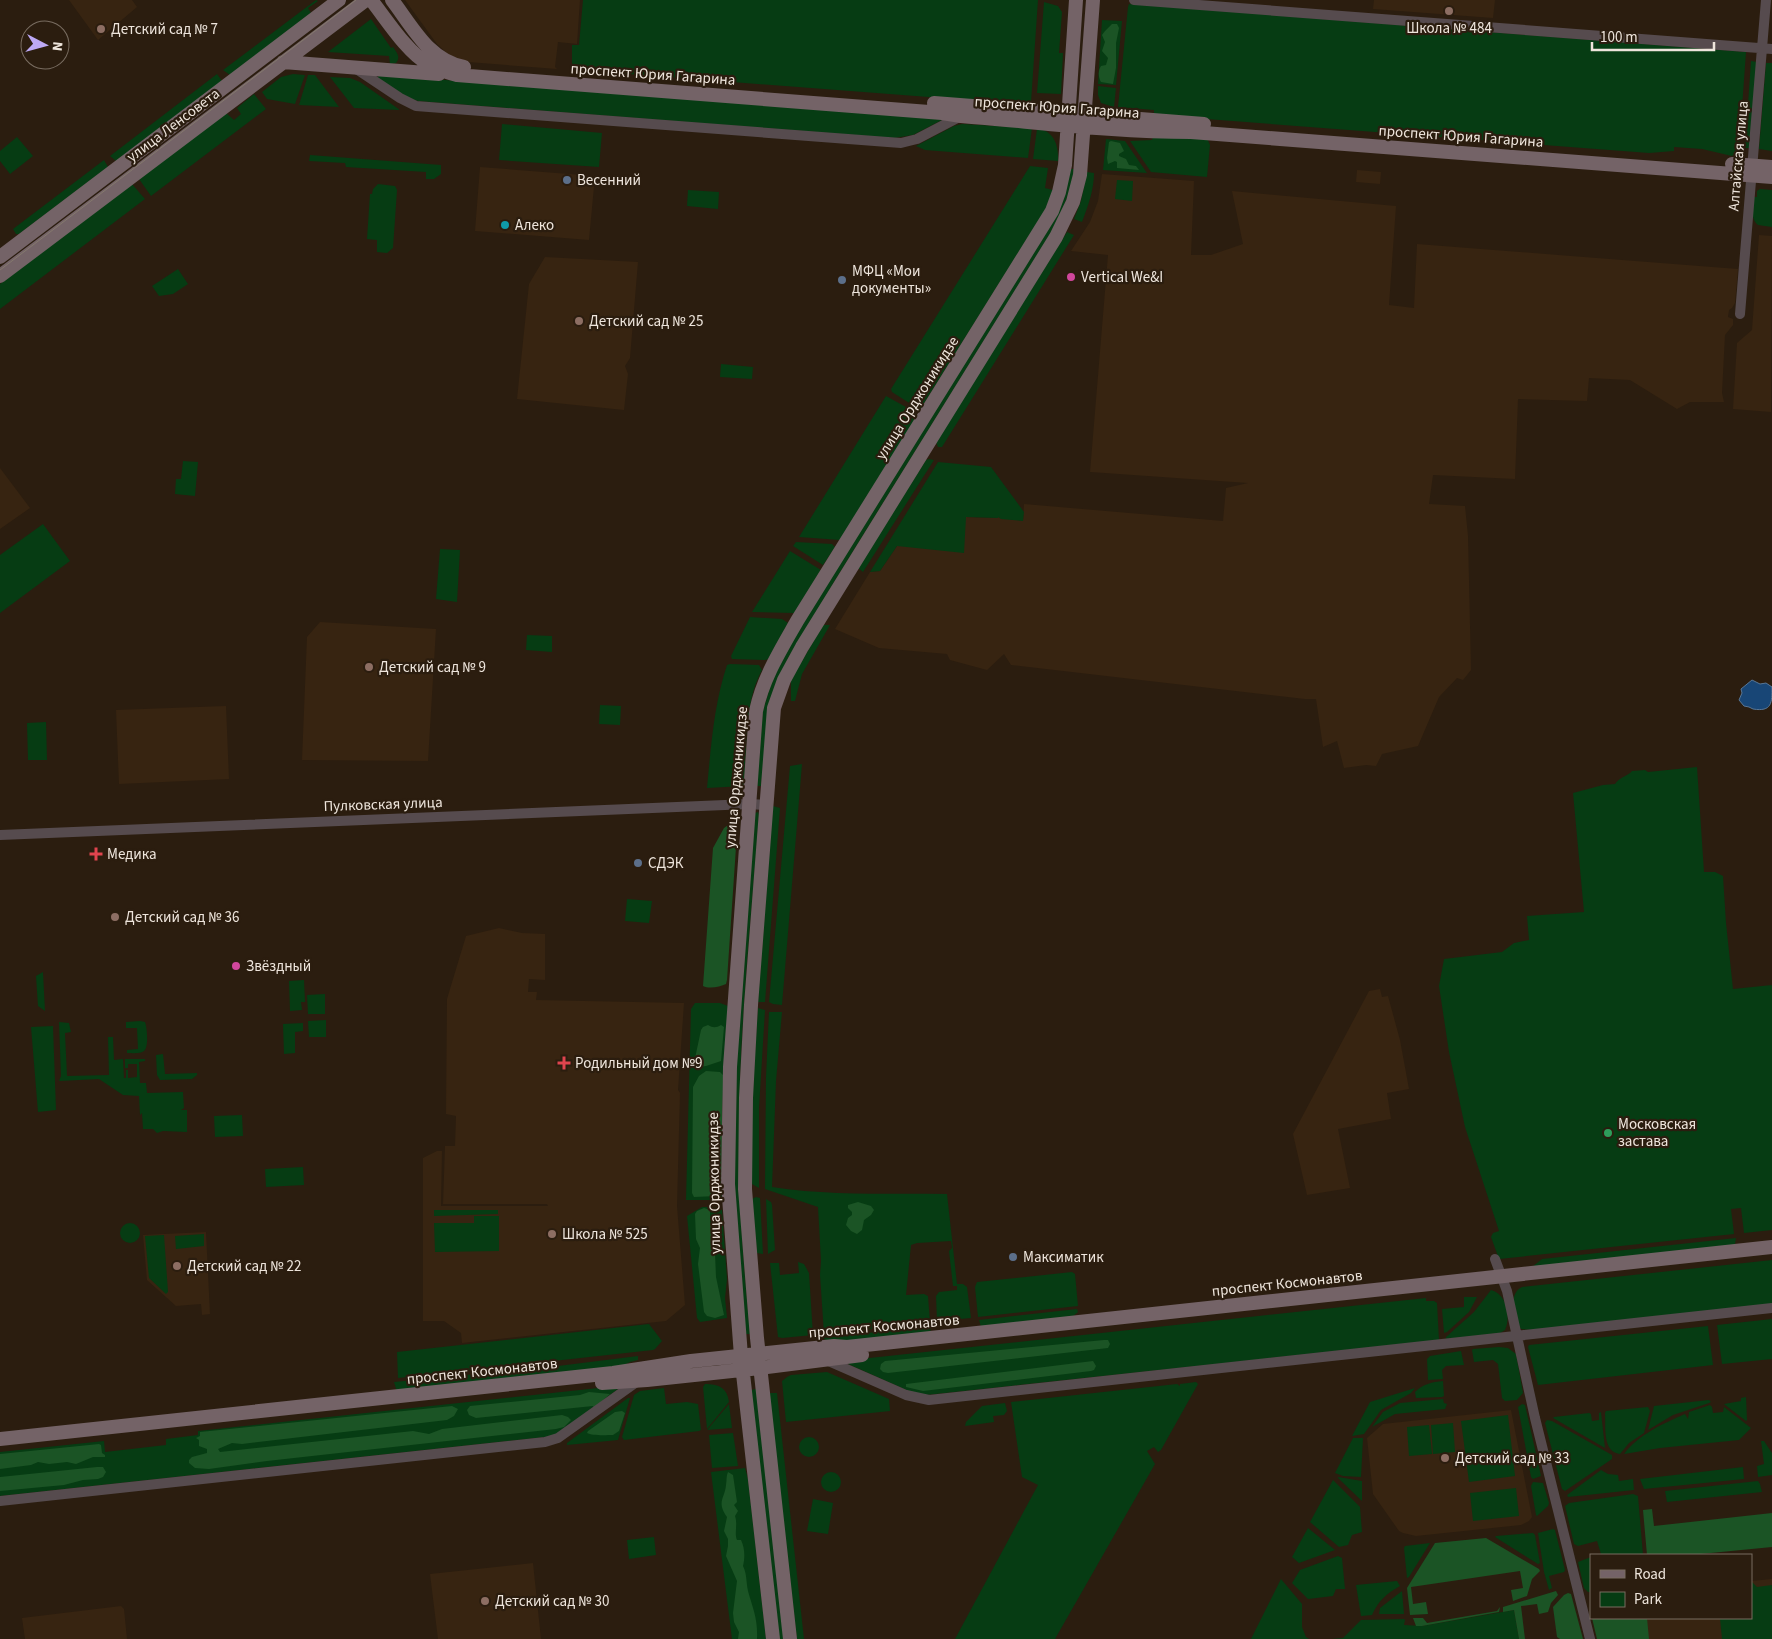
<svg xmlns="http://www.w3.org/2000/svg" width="1772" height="1639" font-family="'Source Sans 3',sans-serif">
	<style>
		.built { fill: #372411 }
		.green { fill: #063c13 }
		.forest { fill: #1b5425 }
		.water { fill: #184676; stroke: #587695 }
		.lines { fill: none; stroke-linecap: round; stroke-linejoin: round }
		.street { stroke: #564b4e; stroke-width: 10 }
		.secondary { stroke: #746367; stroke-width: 14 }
		.tram { stroke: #84796d; stroke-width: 1 }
		.education-dot { fill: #8d6e63; stroke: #2b1d0f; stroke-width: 2 }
		.service-dot { fill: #5c6f8a; stroke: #2b1d0f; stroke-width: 2 }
		.culture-dot { fill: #0f9aa8; stroke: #2b1d0f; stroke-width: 2 }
		.hotel-dot { fill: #d1479c; stroke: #2b1d0f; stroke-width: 2 }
		.health-dot { fill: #e0444e; stroke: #2b1d0f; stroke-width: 2 }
		.leisure-dot { fill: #2e9e5b; stroke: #2b1d0f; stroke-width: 2 }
		.labels { text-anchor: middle; stroke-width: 4.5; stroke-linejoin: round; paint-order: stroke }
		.poi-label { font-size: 15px; fill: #eee5dc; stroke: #2b1d0f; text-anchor: start }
		.street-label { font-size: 15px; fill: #eee5dc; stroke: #2b1d0f }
	</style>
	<rect width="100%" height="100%" fill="#2b1d0f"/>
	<path class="built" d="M69,0h63l5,7 -39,33z
		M405,0h175l-3,44 -19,-2 -3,25 2,2 -89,-7 -19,-7 -12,-11z
		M1374,0h121l-2,18 -120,-9z
		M480,167l115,9 -6,64 -114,-9z
		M1357,170l24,2 -1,12 -24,-2z
		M1102,174l92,7 -3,74h20l32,-11 -11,-53 164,15 -7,99 25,3 3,-64 321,25 -3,34 -3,5 -3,2 -1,7 5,2v6l-8,10 -3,58 2,9h-34l-13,7 -47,-29 -41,-2 -2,23 -69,-2 -3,80 -82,-4 -4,29 36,2 3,30 3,134 -8,10 -6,-2 -18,19 -21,49 -36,8 -6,12 -10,-1 -22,3 -7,-27 -14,6 -7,-48h-11l-294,-34 -7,-11 -17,16 -37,-10 -3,-6 -68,-6 -44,-19 35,-57 10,-1 17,-25 69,-29 31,1 1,-1 25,4 1,-17 199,17 3,-33 22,-5 -158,-11 18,-217 -37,-4 19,-29 8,-21z
		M1759,235l13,1 -1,176 -38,-3 4,-66 15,-13z
		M545,257l93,5 -8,96 -5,8 3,8 -4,36 -107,-11 12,-115z
		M0,468l30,40 -30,21z
		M320,622l116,7 -8,132 -126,-1 5,-123z
		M226,706l3,73 -110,5 -3,-74z
		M499,928l23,5 23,1v46l-16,-1 -1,13h9l-1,8 148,3 -6,87 2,3 -3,113 8,99 -19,16 -204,22 -1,-10 -17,-12h-21v-163l14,-7h5l-1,55h107l-1,-2h-104l2,-58h10l1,-30 -10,-2 1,-115 19,-63z
		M1380,989l2,8 6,-1 12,44 9,49 -22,4 4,26 -53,10 12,59 -43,7 -14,-61 76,-143z
		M206,1232l4,82 -8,1 -1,-11 -25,2 -29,-26 -4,-45z
		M1511,1410l21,107 -3,4 -8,4 -105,11 -13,-3 -4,-2 -26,-37 -6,-56 16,-14z
		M533,1563l8,76h-103l-8,-65z
		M1772,1579v60h-171l-5,-21h155v-37z
		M121,1606l3,3 3,30h-102l-3,-21z"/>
	<path class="green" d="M316,0l2,1 -10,7 3,5 -81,62 -7,-5z
		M583,0h455l-7,102 -23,-2 -1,3 -431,-33 -4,-4v-21h7z
		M1044,2l14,4 4,6 -3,41h4l-2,41 -24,-1z
		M1129,4l617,48 -7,98 -7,6 -30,-7 -28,-2v4l-25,2 -495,-38v-5l-36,-3 10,-100z
		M371,19l20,29 2,-1c4,6 8,10 3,16l-6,1 -1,-8 -61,-4z
		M1102,20l20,1 -6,64 -18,-1z
		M1751,61l6,1 -7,86h-5z
		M1766,63h6v88l-13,-2z
		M217,74l5,7 -106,80 -6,-5z
		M293,74l12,1 -10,29 -28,-5 -5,-7 19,-15z
		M308,75h7l24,32 -40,-2z
		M381,75l558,43 3,2 -29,15 -19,3 -476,-37 -12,-4 -28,-19v-2z
		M330,77l20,1 10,4 40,28 -46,-2z
		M1098,86l18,2 -2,19 -13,-4 -3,-8z
		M254,94l12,15 -115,87 -12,-17 87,-66 8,7 7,-6 -4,-6z
		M502,124l100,9 -3,34 -100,-7z
		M962,124l70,4 -4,30 -103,-8 -9,-4 38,-20z
		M1037,129c17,1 22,17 21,32l-25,-2z
		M17,137l16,19 -23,18 -10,-13v-10z
		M1153,137l54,1 3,7 -3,32 -56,-5 -21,-31 22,-1z
		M1106,139l19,2 22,32 -44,-3z
		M310,155l131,10v9l-7,5h-8v-7l-80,-5 -1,-4 -36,-2z
		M104,160l4,7 -89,67h-3l-3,-5z
		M1030,166l18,2 -3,20 8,2 -6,17 -126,201h-4l-25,-16 -1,-3z
		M1070,169h4c-3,21 -10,38 -19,57l-218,351 -49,81 -18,41 -9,87h-4l6,-76 12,-39z
		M1087,172l7,1c0,17 -6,33 -12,49l-8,-3 7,-18z
		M1117,180l16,1 -1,20 -17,-2z
		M132,184l13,15 -145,110v-25z
		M378,184l17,2 2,4 -4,58 -6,5 -10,-1v-12l-10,-1 3,-45h2l1,-5z
		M1760,189l12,1v37l-14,-2c-8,-7 -5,-17 -5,-28h4v-6z
		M688,190l31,2 -1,17 -31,-3z
		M1067,232l7,3 -132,212h-4l-2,-5z
		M178,269l10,15 -15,10 -14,2 -7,-10z
		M721,364l32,3 -1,12 -32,-2z
		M886,396l29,16 2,4 -77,124 -41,-3z
		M929,459l5,1 -71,112 -5,-4 68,-108z
		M183,461l15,1 -3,34 -20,-2 1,-15h5z
		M938,462l53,5 33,45 -1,9 -22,-2 -3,-2v1l-32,-1 -2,36 -67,-7 -17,25 -10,1z
		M43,524l27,37 -70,52v-58z
		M796,542l36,2 3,3 -12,18 -30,-19z
		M440,549l20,1 -3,52 -21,-3z
		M790,551l31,19 -27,43 -42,-1z
		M750,617l32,2 6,4 -20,36 -3,1 -33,-1 -1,-3z
		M823,625h7l-28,49 -7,27h-4v-21z
		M527,635l25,1v16l-26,-2z
		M730,664l29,1 3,5c-18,32 -15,80 -18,116l-37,2c4,-42 7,-84 20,-123z
		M600,705l21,1 -1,19 -21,-1z
		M46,722l1,38h-19l-1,-37z
		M802,764l-20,241 -9,-1 -4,-2 21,-236z
		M1697,767l7,105h11l8,4 3,47 7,66 39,-4v245l-28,3 -3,-25 -10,1 3,25 -235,25 -8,-22 2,-4 6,-2 -34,-104 -16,-75 -10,-66 5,-27 58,-7 12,-9 15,-3 -2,-24 57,-4 -11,-119 30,-8 12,-1c6,-8 13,-8 17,-13l13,-1 3,2z
		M773,806l7,2 -15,194h-7z
		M758,812l1,3c-8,107 -20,215 -20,322 -1,66 5,131 11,197h-5c-5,-56 -11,-113 -11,-170 -1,-117 13,-234 21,-351z
		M627,899l25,2 -3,22 -24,-2z
		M43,972l2,39 -7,-5 -2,-30z
		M304,980l1,22h-4l1,8 -12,1 -1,-30z
		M325,994v20h-17l-1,-19z
		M695,1003h25l8,3 -7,120 1,71 -6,3h-30l5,-191z
		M758,1008l7,2 -6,98v80l-7,-4c-2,-58 2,-117 6,-176z
		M769,1012h13l-6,69 -4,106c57,9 117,6 175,7l10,90h6l4,3 4,31 -34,3 -1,-25 3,-4 18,-2v-4h-4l-4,-35 3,-3 -1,-7 -34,2 -6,2 -5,50 18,-1 4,2 2,26 -106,12 -4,-59 1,-14 -3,-54 -53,-18 1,-112z
		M326,1020v17h-17l-1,-16z
		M140,1021l5,1c2,5 4,25 -1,29 -3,3 -12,2 -17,2v-3l11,-1 -1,-21h-11v-6z
		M59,1022l10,1 2,9 -6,1 2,43 42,-1 -1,-38h5l1,23 9,-1 1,19h2v-8h2v8l9,-1v-13h-9v4h-3v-9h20v2l-6,1 1,21h6l1,10 36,-1 1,16 -3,2h6v22l-24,-1 -6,2 -4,-4h-10l-1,-16 -2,2 -1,-19 -16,-1 -24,-16 -40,2 2,-5z
		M303,1023v8l-8,1v21l-11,1 -1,-30z
		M53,1026l3,84 -18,2 -7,-85z
		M163,1054l2,20 32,-1v2l-5,4 -32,1 -3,-5 -1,-20z
		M242,1115l1,21 -28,1 -1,-21z
		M303,1167l1,18 -38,2 -1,-18z
		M756,1197l4,1 3,56 -6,-1 -5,-54z
		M766,1199l5,3 1,3 3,45 -7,4z
		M702,1207h14l6,3 5,69 -2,19 2,20 -27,4 -3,-4 -10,-102z
		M434,1210h64v4l-64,2z
		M474,1216h25v35l-64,1 -1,-29h40z
		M120 1233a10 10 0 1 1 20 0a10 10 0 1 1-20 0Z
		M204,1234v12l-28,3 -1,-13z
		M164,1235l4,57 -2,2 -17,-16 -4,-42z
		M1736,1238l-1,6 -3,3 -200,20 10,-8z
		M1772,1260v45l-240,25 -11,-1c-8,-10 -13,-36 1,-42z
		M798,1262l6,2 5,9 4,62 -31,3 -4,-1 -8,-74h9l1,12 19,-2z
		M1072,1272l3,2 3,32 -100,11 -3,-30 2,-5z
		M1491,1290c16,4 20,27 14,40l-5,3 -54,6v-2l28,-25z
		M1464,1297h13l-8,15 -22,20 -3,1 -2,-24 22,-2z
		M1426,1298v3h8l3,2 2,37 -513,55 -15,-3 -63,-28 3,-4z
		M1077,1309l1,3 -6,5 -91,10 -2,-7z
		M1772,1319v40l-50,5 -5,-39z
		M649,1324l13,17 -7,8 -2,1 -255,28 -1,-26z
		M930,1326l1,8 -81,8 -24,-2 -3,-2z
		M1708,1326l5,39 -175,20 -10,-38 1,-2z
		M1499,1347l9,1 8,6 7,39 -6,7 -12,1 -3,-3 -4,-34 -5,-4 -19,2 -2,-12 1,-1z
		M1461,1351l3,14 -18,1 -4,4 1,9 -15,1 -1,-21 3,-3z
		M638,1356v4l-8,2 -10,5 -223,25 -3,-10 156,-15z
		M827,1372l62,27 1,12 -104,11 -4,-41 5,-4 4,-2z
		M1443,1381l1,15 -2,1 -26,1 -1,-6c8,-8 17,-10 28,-11z
		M1196,1382l2,2 -37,66 -3,2 -4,-5 -7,4 8,13 -100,175h-100l83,-154 -16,-8 -11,-75 166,-18 3,2v-2z
		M705,1384c13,0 22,3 24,18l-22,27 -4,-42z
		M617,1386l1,3 -63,47 -555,60v-44l104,-11 1,11 61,-7v-6l32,-4v-4z
		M664,1388l2,16 21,-2 11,2 3,26 -2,1 -75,9 -2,-3 12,-42 6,-4z
		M1415,1388l-4,5 -30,17 -17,24 -12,2 18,-34z
		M756,1389l28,250h-5l-28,-249z
		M769,1393h8l27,246h-7z
		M1746,1397l1,23 -1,1 -22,-17 17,-3v-3z
		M628,1398h2l-12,42 -51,5v-2z
		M1443,1399l1,4 3,1 -2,5 -50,5 -23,13 11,-15 17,-9z
		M1709,1400l2,2 -2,1 -36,12 -25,15 6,-24z
		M1005,1403l2,8 -3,4 -11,1 1,6 -29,4 1,-4 16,-16z
		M729,1404l3,24 -25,2z
		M1522,1404l3,1 16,71 -8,3 -2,-2 -13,-70z
		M1710,1405l2,2 1,6 10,-1 1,-5 27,21 -12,12 -79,8 -36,6c14,-19 40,-31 61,-40l3,5 1,-7z
		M1648,1407l2,4 -6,22 -15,10 -9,11c-18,-2 -14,-27 -15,-41l1,-2z
		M1601,1412l4,36 -52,-30 1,-1 35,-4 2,1 1,7 7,-1v-7z
		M1508,1415l7,61 -46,6 -8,-61z
		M1547,1420l5,1 60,34v4l-47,32 -3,-2 -17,-66z
		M1453,1423l2,29 -22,2 -2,-29z
		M1429,1425l3,29 -23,2 -2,-29z
		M733,1433l5,33 -26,2 -3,-33z
		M799 1447a10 10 0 1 1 20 0a10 10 0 1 1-20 0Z
		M1353,1438h10l-2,39 -18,-1 -8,-3z
		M1761,1441h3l8,12v22l-14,2 -1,-11 7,-2z
		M1743,1467l1,12 -100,10 -4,-10z
		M745,1468l3,11 18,160h-34l-21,-167z
		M1601,1470l7,4 10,1 1,6 14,-2 1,11 -66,7 -1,-2z
		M821 1482a10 10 0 1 1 20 0a10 10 0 1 1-20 0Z
		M1338,1477l24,4v20l-24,-23z
		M1333,1480l27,27 2,25 -10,3 -4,10 -9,2 -29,-25z
		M1758,1481l2,3 2,8 -95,10 -2,-11z
		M1533,1482l10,1 6,20 -1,3 -11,10 -1,-1 -5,-29z
		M1516,1488l3,28 -46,5 -3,-28z
		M1633,1494l5,2 5,59h-45l3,-1 -4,-13 -19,5 -4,-2 -9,-38 4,-3z
		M813,1499l20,4 -5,31 -21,-3z
		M1308,1528l27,22 -36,13 -7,-6z
		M1553,1529l2,1 10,40 -1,2 -15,4 3,12 -3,2 -5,-18 -6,-39z
		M1533,1533l2,2 5,28 -2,1 -43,-27 1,-1z
		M654,1537l2,18 -27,4 -2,-19z
		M1430,1543l-21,34 -2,1 -3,-30 1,-2z
		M1338,1556l4,2 3,31h-9l-3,7 -25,3 -16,-16 8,-13z
		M1591,1557v35h-3l-4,-4 -6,-26z
		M1281,1579l21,25v23l4,10 3,2h-58z
		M1397,1581l3,5c-14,8 -21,14 -28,29l-11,1 -5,-31z
		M1751,1581l6,6 15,-2v54h-50l-2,-21h31z
		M1402,1591l2,23h-25l1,-6z
		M1514,1610l5,29h-187l11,-1 18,-18 43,-1 1,1 -1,5 18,1z"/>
	<path class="forest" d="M1112,24h5l2,4 -3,15v25l-3,16 -12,-2c-3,-5 -3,-12 0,-16l5,-1 2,-7 -6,-7 3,-9 -3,-7 3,-4z
		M1111,141l9,2 4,8 -5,3v2l7,3 3,6 7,1 3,4 -22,-2v-6l-2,-1 -7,3 -1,-6 2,-16z
		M731,823h4l-2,23 3,1 -9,133 -1,4c-6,3 -17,5 -23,2l10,-138 11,-20z
		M708,1025c5,3 8,3 13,0l3,2 -3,34 -15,5 -9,1 -3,-4 7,-33 2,-3z
		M706,1071l14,1 3,3 -2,104 -4,17 -23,1 -2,-4 1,-106 6,-11z
		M858,1202l13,4 3,4 -3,5 -7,5 -2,10 -5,4 -6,-3 -5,-6 2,-7 4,-3v-3l-4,-4v-3z
		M704,1208l6,2v12l4,8 2,47 8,38 -9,3 -8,-2 -3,-4 -6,-48 2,-16 -4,-9 -1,-25 2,-3z
		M1104,1340h4l2,4 -2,4 -220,25 -5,-1 -3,-3 1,-5 4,-3z
		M1093,1361l3,5 -2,4 -3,1 -168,20 -17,-4v-3z
		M589,1392l21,2 -16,14 -1,-2 -117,12 -7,-3 -2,-5 3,-4 110,-11z
		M452,1406l6,3 -4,7 -7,4 -205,24 -10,-1 -14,6 2,3 193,-21 16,3 13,-5 120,-14 6,2 3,3 -7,7 -8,2 -289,32 -58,8 -14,-1 -6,-5v-3l3,-3 15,-4v-4l-8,-3v-6l-3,-2 4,-2v-4z
		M622,1411l3,2 -6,18 -6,4c-6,0 -21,1 -26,-2l1,-2 27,-19z
		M99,1444l2,1 1,8 3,2v2h-12l-17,7 -9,-2 -18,2 -11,-2 -7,3 -31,4v-15z
		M97,1467h6l3,5 -3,5 -5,2 -15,1 -19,5 -64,6v-14z
		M728,1472l5,3 4,27 -3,3 4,6 -3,5c3,9 -1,17 2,24h4c4,8 4,18 2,26 4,8 3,16 5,25 5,18 10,28 9,48h-19l1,-7 -5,-10 -1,-9 4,-32 -11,-25 2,-10v-7l-4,-8 3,-14c-11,-15 -2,-19 -1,-32 1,-6 0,-8 2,-13z
		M1652,1509l2,17 118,-13v34l-82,8h-43l-4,-45z
		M1486,1538l53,31 1,2 -8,8 -5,17 -14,5 -2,-11 12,-2 -3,-17 -109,16 2,17 13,-2 2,12 -18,1 -3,-27 28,-45z
		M1556,1591l2,4 -7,8 -3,9 -9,2 -2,-10 -16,2 4,33h-6l-5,-29 -11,2v-5z
		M1568,1593l3,1 12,45h-23l-3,-2 -4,-30 11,-12z
		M1500,1607l-1,5 -77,14h-6l-3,-8h10l4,5 70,-12z
		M1592,1618h55l2,21h-52z"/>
	<path class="water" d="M1752,680l8,4 6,-1 6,4c0,16 0,25 -19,22l-4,-2 -5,-1 -5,-6 3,-7 -1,-4z"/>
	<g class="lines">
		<path class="street" d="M1134,0l638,49
			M355,68l45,30 16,8 485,37 16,-4 44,-23
			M1740,314l26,-314
			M0,835l749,-31 17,1
			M1495,1259l12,32 28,127 55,221
			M826,1360l80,35 23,5 843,-92
			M0,1501l545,-59 13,-4 7,-5 73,-52"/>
		<path class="secondary" d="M371,0c16,20 35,51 57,64 8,6 19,8 29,11l485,38 19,3c76,6 154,16 230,16l581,45
			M392,0c20,26 37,61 72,67
			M283,62l156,12
			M934,103l270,21
			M1732,164l40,3
			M0,257l339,-257
			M0,276l366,-276
			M602,1383l45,-3 113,-12 102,-13
			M0,1439l613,-66 78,-12 143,-15 13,1 925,-100
			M773,1639l-32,-283 -13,-172 2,-117 26,-356c7,-33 24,-60 41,-90l255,-410 7,-19 6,-27 11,-165
			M790,1639l-33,-301 -12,-149 1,-91 5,-93 23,-297 10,-28 18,-33 254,-410 17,-35 7,-27 13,-175"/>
		<path class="tram" d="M0,270l356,-270"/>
	</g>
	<g class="education-dot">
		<circle cx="1449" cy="11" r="5"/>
		<circle cx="101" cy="29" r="5"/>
		<circle cx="579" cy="321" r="5"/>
		<circle cx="369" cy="667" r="5"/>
		<circle cx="115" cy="917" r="5"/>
		<circle cx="552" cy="1234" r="5"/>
		<circle cx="177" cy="1266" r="5"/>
		<circle cx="1445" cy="1458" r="5"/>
		<circle cx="485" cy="1601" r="5"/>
	</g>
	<g class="service-dot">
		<circle cx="567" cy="180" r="5"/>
		<circle cx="842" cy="280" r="5"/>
		<circle cx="638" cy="863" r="5"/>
		<circle cx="1013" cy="1257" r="5"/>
	</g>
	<circle class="culture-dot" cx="505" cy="225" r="5"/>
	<g class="hotel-dot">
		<circle cx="1071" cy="277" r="5"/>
		<circle cx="236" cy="966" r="5"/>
	</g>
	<g class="health-dot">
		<path d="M93.5 846.5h5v5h5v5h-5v5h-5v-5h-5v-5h5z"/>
		<path d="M561.5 1055.5h5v5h5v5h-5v5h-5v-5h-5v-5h5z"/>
	</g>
	<circle class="leisure-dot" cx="1608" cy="1133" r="5"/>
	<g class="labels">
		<g class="poi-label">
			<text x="1449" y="33" text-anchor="middle">Школа № 484</text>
			<text x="111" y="34">Детский сад № 7</text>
			<text x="577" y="185">Весенний</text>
			<text x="515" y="230">Алеко</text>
			<text x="852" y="276">МФЦ «Мои<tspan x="852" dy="17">документы»</tspan></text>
			<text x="1081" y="282">Vertical We&amp;I</text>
			<text x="589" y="326">Детский сад № 25</text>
			<text x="379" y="672">Детский сад № 9</text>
			<text x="107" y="859">Медика</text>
			<text x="648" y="868">СДЭК</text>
			<text x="125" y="922">Детский сад № 36</text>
			<text x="246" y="971">Звёздный</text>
			<text x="575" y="1068">Родильный дом №9</text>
			<text x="1618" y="1129">Московская<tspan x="1618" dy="17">застава</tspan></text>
			<text x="562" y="1239">Школа № 525</text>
			<text x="1023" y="1262">Максиматик</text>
			<text x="187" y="1271">Детский сад № 22</text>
			<text x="1455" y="1463">Детский сад № 33</text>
			<text x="495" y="1606">Детский сад № 30</text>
		</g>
		<g class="street-label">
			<text transform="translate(653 74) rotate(4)" y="5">проспект Юрия Гагарина</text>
			<text transform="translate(1057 107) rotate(4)" y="5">проспект Юрия Гагарина</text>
			<text transform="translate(173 125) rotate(-37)" y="5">улица Ленсовета</text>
			<text transform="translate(1461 136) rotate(4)" y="5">проспект Юрия Гагарина</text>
			<text transform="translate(1738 156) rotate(-85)" y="5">Алтайская улица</text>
			<text transform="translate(917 398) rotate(-58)" y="5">улица Орджоникидзе</text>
			<text transform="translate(736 777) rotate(-85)" y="5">улица Орджоникидзе</text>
			<text transform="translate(383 804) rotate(-2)" y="5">Пулковская улица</text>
			<text transform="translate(714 1183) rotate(-91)" y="5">улица Орджоникидзе</text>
			<text transform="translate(1287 1283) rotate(-6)" y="5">проспект Космонавтов</text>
			<text transform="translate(884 1326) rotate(-5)" y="5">проспект Космонавтов</text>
			<text transform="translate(482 1371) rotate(-6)" y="5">проспект Космонавтов</text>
		</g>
	</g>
	<rect x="1590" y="1554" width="162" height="65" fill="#2b1d0f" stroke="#796d61"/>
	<rect x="1600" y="1570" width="25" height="8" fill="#746367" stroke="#796d61"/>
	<text x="1634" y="1579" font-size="15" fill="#eee5dc">Road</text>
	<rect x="1600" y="1592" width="25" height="15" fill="#063c13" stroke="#796d61"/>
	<text x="1634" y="1604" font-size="15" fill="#eee5dc">Park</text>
	<g transform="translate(45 45) rotate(96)"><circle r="24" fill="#2b1d0f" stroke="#796d61"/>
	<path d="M0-4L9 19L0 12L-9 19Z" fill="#bda9f5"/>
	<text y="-8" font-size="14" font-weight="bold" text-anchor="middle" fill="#eee5dc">N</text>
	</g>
	<path d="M1592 42v8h122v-8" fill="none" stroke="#eee5dc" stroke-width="2.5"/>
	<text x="1600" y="42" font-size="15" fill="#eee5dc" stroke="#2b1d0f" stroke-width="4" paint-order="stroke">100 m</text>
</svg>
